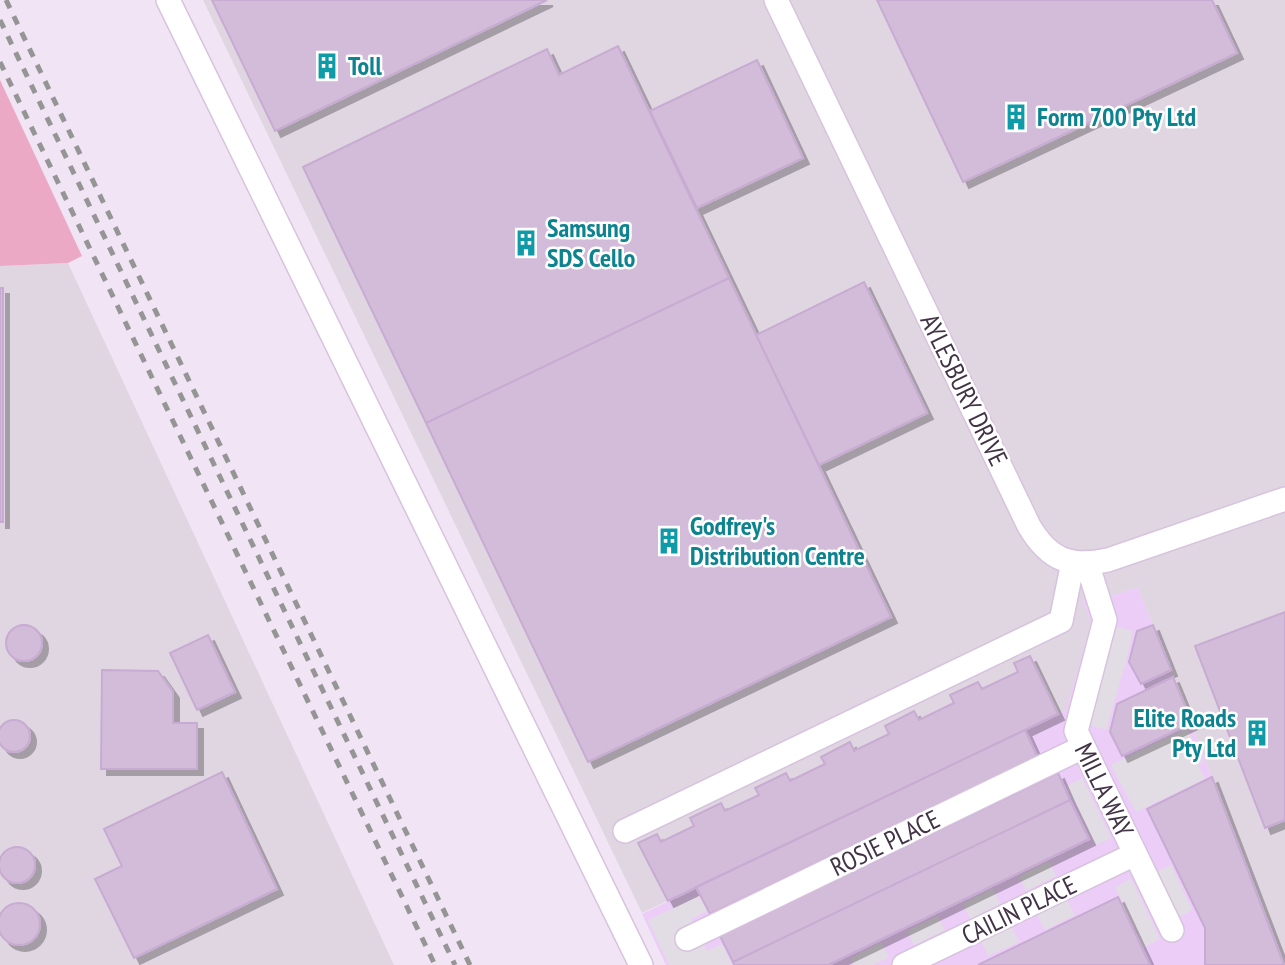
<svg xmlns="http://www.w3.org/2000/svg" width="1285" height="965" font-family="'PT Sans Narrow',sans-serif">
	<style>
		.commercial { fill: #eccdf8 }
		.industrial { fill: #dfd6e2 }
		.green { fill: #eca9c5 }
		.parking { fill: #e2dde4 }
		.building { fill: #d2bcd9; stroke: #c8abd2; stroke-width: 2; filter: url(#shadow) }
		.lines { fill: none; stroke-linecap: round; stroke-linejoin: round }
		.minor-casing { stroke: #d8c3de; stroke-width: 26 }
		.minor { stroke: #fff; stroke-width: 23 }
		.rail { stroke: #959595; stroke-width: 5; stroke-dasharray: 9 9; stroke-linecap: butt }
		.labels { text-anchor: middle; stroke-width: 5; stroke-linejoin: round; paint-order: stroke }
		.culture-label { font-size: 26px; font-weight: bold; fill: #0d838f; stroke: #fff; text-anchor: start }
		.street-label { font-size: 26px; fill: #423346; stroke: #fff }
	</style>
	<defs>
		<filter id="shadow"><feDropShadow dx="6" dy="6" stdDeviation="0" flood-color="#0004"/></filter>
	</defs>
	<rect width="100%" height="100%" fill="#f1e4f4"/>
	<path class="commercial" d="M1138,587l147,378h-619l-24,-51 424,-204 16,-111 29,-3z"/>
	<path class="industrial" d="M203,0h1082v965l-147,-378 -27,9 -29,4 9,23 -25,87 -424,203z
		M68,263l326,702h-394v-699z"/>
	<path class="green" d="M0,80l82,176 -14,7 -68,3z"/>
	<path class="parking" d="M1117,627l16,4 -8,34 -19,65 -16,-5z
		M1187,728l16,34 -5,3 7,14 -69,33 -25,-47z
		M1082,778l29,60 -15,7 -29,-59z
		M1049,861l7,15 -30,15 -7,-15z
		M1171,865l21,45 -15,8 -22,-45z
		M1131,879l29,60 -16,8 -29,-60z
		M993,888l7,16 -30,15 -7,-15z
		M699,896l8,15 -16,8 16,32 15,-7 10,21h-63l-21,-45z
		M1067,900l8,15 -30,15 -8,-15z
		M938,916l7,14 -31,15 -7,-14z
		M1012,927l7,15 -31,14 -7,-15z
		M881,942l8,15 -16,8h-19l-3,-7z"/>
	<path class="building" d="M212,0h335l-272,131z
		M877,0h335l25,53 -274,129z
		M618,46l111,232 -303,145 -123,-256 244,-118 12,26z
		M757,60l46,98 -106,50 -47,-97z
		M729,278l162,339 -303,145 -162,-339z
		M864,282l63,131 -108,52 -63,-130z
		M0,288h3v234h-3z
		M1285,612v208l-20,8 -70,-182z
		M6 643a18 18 0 1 1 36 0a18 18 0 1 1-36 0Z
		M1153,625l18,45 -30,14 -12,-22 8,-31z
		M208,635l27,57 -38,18 -27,-57z
		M1030,656l28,58 -390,187 -30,-58 19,-9 4,8 33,-16 -4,-8 31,-15 4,8 34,-16 -4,-7 31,-15 4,8 35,-17 -4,-7 29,-15 4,9 35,-17 -4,-8 29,-15 5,9 35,-17 -4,-8 28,-13 4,7 36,-17 -4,-9z
		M102,670l56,1 15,21v31h24v46h-96z
		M1173,677l19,46 -70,33 -12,-24 7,-28z
		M-2 736a16 16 0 1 1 32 0a16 16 0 1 1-32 0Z
		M1025,730l12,26 -327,158 -14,-27z
		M222,772l55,117 -143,69 -39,-79 27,-13 -18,-37z
		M1058,773l12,27 -337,162 -13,-26z
		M1212,777l72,188h-79v-37l-58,-119z
		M1070,800l19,39 -261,126h-94l-1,-3z
		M-1 865a18 18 0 1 1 36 0a18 18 0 1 1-36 0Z
		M1118,897l32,68h-172z
		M-2 924a21 21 0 1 1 42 0a21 21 0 1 1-42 0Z"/>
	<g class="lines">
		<g class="minor-casing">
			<path id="minor" d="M168,0l473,965
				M776,0l253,526c20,34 41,42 79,34l177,-61
				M1087,563l18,57 -29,111 96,199
				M625,831l436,-210 12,-59
				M687,939l396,-192
				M904,965l231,-111"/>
		</g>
		<use href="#minor" class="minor"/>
		<path class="rail" d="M6,0l464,965
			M0,20l455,945
			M0,62l435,903"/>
	</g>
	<defs>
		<g id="building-bare" transform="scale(2.1)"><path d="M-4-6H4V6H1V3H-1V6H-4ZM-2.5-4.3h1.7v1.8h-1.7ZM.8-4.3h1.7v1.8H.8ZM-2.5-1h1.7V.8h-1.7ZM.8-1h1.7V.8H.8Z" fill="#0f9aa8" stroke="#fff" stroke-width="2.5" paint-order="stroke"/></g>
	</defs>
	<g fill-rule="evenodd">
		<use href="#building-bare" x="327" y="66"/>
		<use href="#building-bare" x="1016" y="117"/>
		<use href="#building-bare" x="526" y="243"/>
		<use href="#building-bare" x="669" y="541"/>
		<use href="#building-bare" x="1257" y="733"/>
	</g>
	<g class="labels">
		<g class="culture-label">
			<text x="348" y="75">Toll</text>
			<text x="1037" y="126">Form 700 Pty Ltd</text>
			<text x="547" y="237">Samsung<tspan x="547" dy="30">SDS Cello</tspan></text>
			<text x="690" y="535">Godfrey's<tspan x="690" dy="30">Distribution Centre</tspan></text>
			<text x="1236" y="727" text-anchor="end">Elite Roads<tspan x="1236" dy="30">Pty Ltd</tspan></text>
		</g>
		<g class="street-label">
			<text transform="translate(964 390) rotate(64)" y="9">AYLESBURY DRIVE</text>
			<text transform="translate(1104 790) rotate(64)" y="9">MILLA WAY</text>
			<text transform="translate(885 843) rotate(-26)" y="9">ROSIE PLACE</text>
			<text transform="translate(1019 910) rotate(-26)" y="9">CAILIN PLACE</text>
		</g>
	</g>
</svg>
